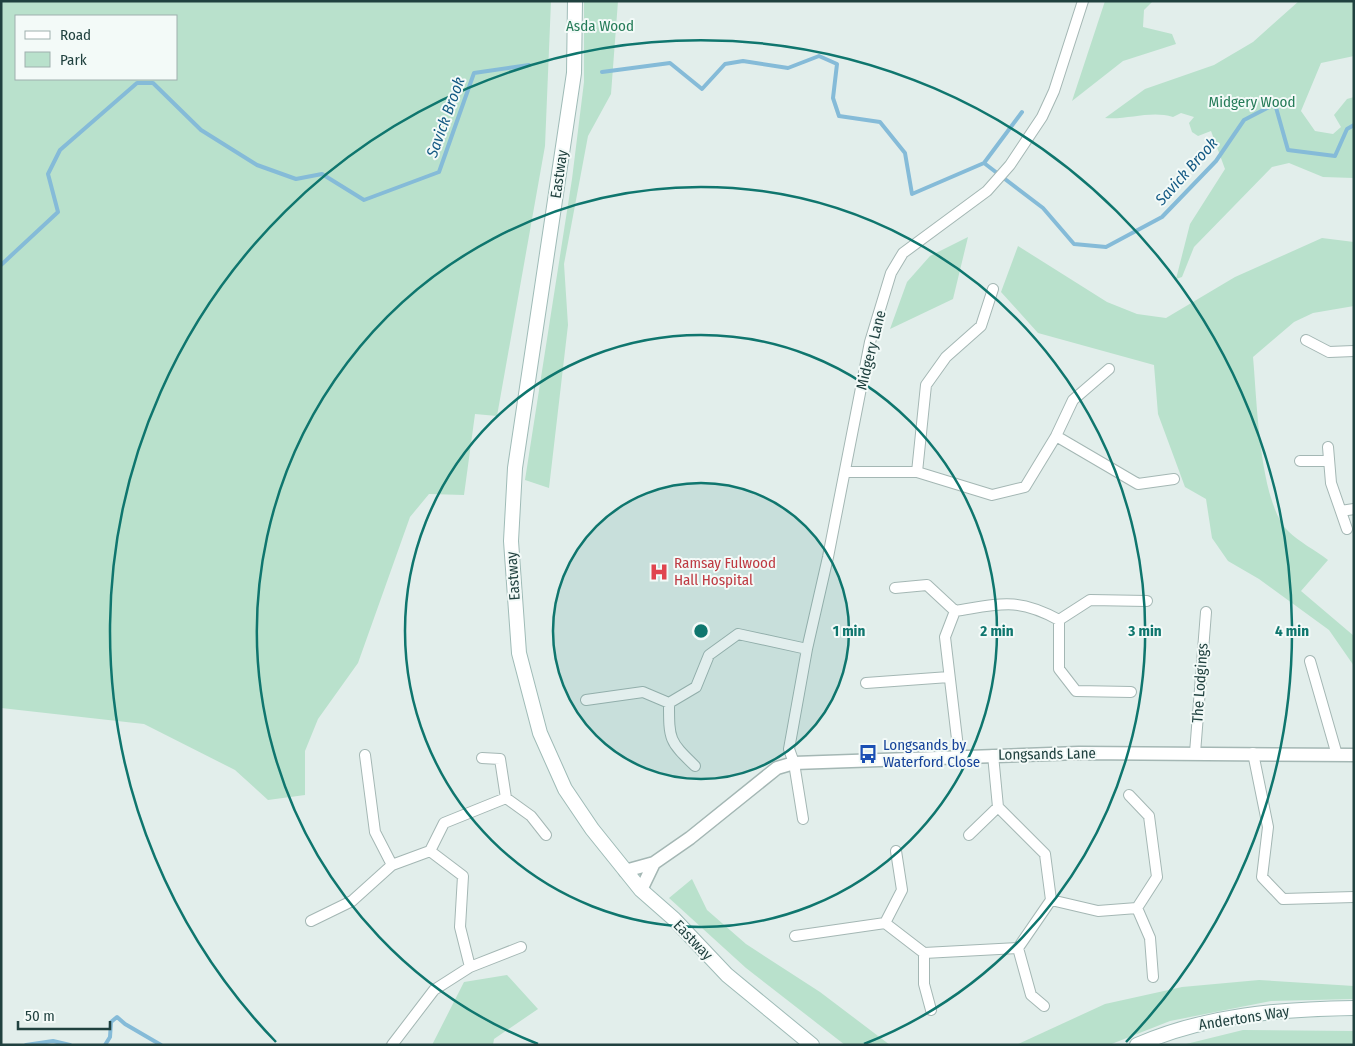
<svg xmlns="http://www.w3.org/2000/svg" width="1355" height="1046" font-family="'Fira Sans Condensed',sans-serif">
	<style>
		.green { fill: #b9e1cc; fill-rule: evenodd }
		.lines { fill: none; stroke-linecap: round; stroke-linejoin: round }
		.stream { stroke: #85bbd8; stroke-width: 4 }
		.minor-casing { stroke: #a4b7b4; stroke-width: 12 }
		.tertiary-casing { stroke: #a4b7b4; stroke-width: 15 }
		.secondary-casing { stroke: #9fbbb7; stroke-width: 16 }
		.minor { stroke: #fff; stroke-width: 10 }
		.tertiary { stroke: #fff; stroke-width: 12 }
		.secondary { stroke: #fff; stroke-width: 14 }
		.ring { fill: none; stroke: #0f766e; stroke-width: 2.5 }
		.labels { text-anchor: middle; stroke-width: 4; stroke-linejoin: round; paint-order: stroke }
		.park-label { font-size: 15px; fill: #267c59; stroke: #f3faf8 }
		.street-label { font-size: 15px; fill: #20413f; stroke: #f3faf8 }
		.health-label { font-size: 15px; fill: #be3a42; stroke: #f3faf8; text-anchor: start }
		.transit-label { font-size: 15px; fill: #164399; stroke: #f3faf8; text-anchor: start }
		.water-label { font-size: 16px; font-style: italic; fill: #145a84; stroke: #f3faf8 }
		.centre { fill: #0f766e; stroke: #f3faf8; stroke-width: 2.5 }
		.ring-label { font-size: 15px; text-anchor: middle; font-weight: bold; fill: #0f766e; stroke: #f3faf8; stroke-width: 4; stroke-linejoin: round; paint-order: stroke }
	</style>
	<rect width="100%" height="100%" fill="#e2eeeb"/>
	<path class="green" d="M1,1h550l-6,145 -48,270 -22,-2 -11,81 -35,-1 -19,23 -52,146 -40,56 -13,32v44l-37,5 -33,-30 -91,-46 -143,-16zM176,16v63h-160v-63z
		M584,1h34l-7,93 -23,42 -24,128 4,61 -19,163 -24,-8 47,-301 12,-97z
		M1105,1h48l-9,9 -1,17 29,7 4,10 -53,17 -51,40z
		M1299,1h55v55l-33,7 -20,48 14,20 18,3 8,-7 -7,-12 13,-16 7,-2v81l-31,-1 -34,-14 -17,4 -78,80 -12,30 -6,2 14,-55 35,-55 -14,-38 -13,5 -6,-4 -3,-9 5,-6 -13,-4 -8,4c-22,-7 -45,3 -68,1l40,-29 69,-24 39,-23z
		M968,237l-15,62 -63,30 17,-47 23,-26z
		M1322,238l32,4v64l-41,7 -19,9 -41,35c4,42 6,145 35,174 11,11 27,19 40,29l-27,31 53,45v30l-25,-36 -70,-51 -31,-18 -16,-23 -6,-39 -21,-12 -27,-73 -4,-49 -116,-32 -37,-41 17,-46 89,56 30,12 29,4 69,-41z
		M692,879l15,31 39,34 74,48 70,53h-45l-99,-77 -77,-70z
		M507,975l31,34 -44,30 -1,6h-61l32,-63z
		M1259,980l95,6v13l-83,2 -101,20 -61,24h-93l89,-41 77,-17z
		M1243,1030l111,1v14h-172z"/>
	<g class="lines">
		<path class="stream" d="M602,72l68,-9 32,26 23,-25 18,-3 45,7 31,-12 18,8 -4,34 6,18 41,6 25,31 7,41 72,-31 59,45 31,36 32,3 56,-30 54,-56 28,-41 31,-16 13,46 47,6 12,-27 7,-4
			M984,163l38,-51
			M1,265l57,-53 -10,-38 12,-24 77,-67h16l48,47 56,35 39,14 26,-5 42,26 75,-28 35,-99 55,-8
			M26,1045l27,-4 17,4
			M105,1045l5,-8 1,-15 6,-5 8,7 36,21"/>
		<g class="minor-casing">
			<path id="minor" d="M1306,340l23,12 25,-1
				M1056,436l82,48 36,-5
				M1328,447l3,36 16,46
				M1300,461h29
				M845,472h72l75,23 33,-8 31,-51 17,-36 36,-31
				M917,472l9,-87 20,-28 35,-31 12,-37
				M1341,511l13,-2
				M895,588l32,-3 28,26
				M1059,620v49l17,22 55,1
				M1059,620l31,-20 57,1
				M1310,661l27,94
				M866,683l83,-6
				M586,700l57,-8 26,11 27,-16 13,-32 29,-21 69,15
				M669,703c0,37 0,38 26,63
				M1195,753l11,-141
				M1253,753l15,74 -6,50 21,22 71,-2
				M365,755l10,77 17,33
				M959,756l-14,-119 10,-26c45,-7 62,-14 104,9
				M482,758l18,1 6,39
				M803,819l-9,-56 -5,-14 18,-100 21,-92 42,-215 21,-69 12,-20 84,-62 23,-26 32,-48 12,-26 29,-90
				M969,835l29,-28
				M430,851l14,-28 62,-25 25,18 15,19
				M1051,900l47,11 39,-3 20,-31 -8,-61 -20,-21
				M1137,908l13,30 3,39
				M311,921l41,-20 40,-36 38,-14 33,25 -3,51 10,40
				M885,923l17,-33 -6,-39
				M795,936l90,-13 39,30 94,-5 33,-48 -6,-46 -47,-47 -5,-52
				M1018,948l13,47 13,11
				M924,953v31l7,26
				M392,1045l42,-55 36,-23 51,-20"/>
		</g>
		<g class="tertiary-casing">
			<path id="tertiary" d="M625,871l29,-8 36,-25 87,-70 17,-5 285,-10 275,2
				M641,890l13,-27"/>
		</g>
		<g class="secondary-casing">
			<path id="secondary" d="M575,1l-1,72 -59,395 -4,73 8,112 21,80 25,56 27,40 49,61 33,29 53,56 85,70
				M1137,1045c69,-30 142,-36 217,-37"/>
		</g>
		<use href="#minor" class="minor"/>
		<use href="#tertiary" class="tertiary"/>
		<use href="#secondary" class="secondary"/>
	</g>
	<circle cx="701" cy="631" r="148" fill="#0f766e" fill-opacity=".12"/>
	<g class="ring">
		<circle cx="701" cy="631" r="148"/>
		<circle cx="701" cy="631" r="296"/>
		<path d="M538 1044A444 444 0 1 1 864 1044"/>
		<path d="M276 1042A591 591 0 1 1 1126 1042"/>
	</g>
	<defs>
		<g id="hospital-bare" transform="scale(1.5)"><path d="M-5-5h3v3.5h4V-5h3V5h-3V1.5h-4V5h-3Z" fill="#e0444e" stroke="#f3faf8" stroke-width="2.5" paint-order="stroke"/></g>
		<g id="bus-bare" transform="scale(1.5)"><path d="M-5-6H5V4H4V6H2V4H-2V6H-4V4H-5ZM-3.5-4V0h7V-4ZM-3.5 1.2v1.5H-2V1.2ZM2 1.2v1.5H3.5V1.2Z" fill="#1a4fb4" stroke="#f3faf8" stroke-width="2.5" paint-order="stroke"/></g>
	</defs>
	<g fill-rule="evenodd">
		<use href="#hospital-bare" x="659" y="572"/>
		<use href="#bus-bare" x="868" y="754"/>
	</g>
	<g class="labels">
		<g class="park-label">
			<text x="600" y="31">Asda Wood</text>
			<text x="1252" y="107">Midgery Wood</text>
		</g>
		<g class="street-label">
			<text transform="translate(559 174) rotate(-82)" y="5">Eastway</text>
			<text transform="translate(871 350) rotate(-76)" y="5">Midgery Lane</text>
			<text transform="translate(513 576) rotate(-94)" y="5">Eastway</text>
			<text transform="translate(1200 683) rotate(-86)" y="5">The Lodgings</text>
			<text transform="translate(1047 754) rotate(-1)" y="5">Longsands Lane</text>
			<text transform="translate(693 940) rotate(46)" y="5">Eastway</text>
			<text transform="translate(1244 1018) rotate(-9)" y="5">Andertons Way</text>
		</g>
		<g class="health-label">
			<text x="674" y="568">Ramsay Fulwood<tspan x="674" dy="17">Hall Hospital</tspan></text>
		</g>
		<g class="transit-label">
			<text x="883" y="750">Longsands by<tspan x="883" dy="17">Waterford Close</tspan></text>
		</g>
		<g class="water-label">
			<text transform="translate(445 117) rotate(-70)" y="6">Savick Brook</text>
			<text transform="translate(1186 171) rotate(-48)" y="6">Savick Brook</text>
		</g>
	</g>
	<circle cx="701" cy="631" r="8" class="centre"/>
	<g class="ring-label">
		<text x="849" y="636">1 min</text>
		<text x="997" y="636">2 min</text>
		<text x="1145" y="636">3 min</text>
		<text x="1292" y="636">4 min</text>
	</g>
	<rect width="1355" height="1046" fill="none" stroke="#20413f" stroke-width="5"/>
	<rect x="15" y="15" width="162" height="65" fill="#f3faf8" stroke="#9fb0ae"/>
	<rect x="25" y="31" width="25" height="8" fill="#ffffff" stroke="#9fb0ae"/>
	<text x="60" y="40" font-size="15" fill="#20413f">Road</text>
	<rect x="25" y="52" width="25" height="15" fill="#b9e1cc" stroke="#9fb0ae"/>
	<text x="60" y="65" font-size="15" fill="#20413f">Park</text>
	<path d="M18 1021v8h92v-8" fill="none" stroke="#20413f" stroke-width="2.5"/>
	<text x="25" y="1021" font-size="15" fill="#20413f" stroke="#f3faf8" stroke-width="4" paint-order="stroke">50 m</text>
</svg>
